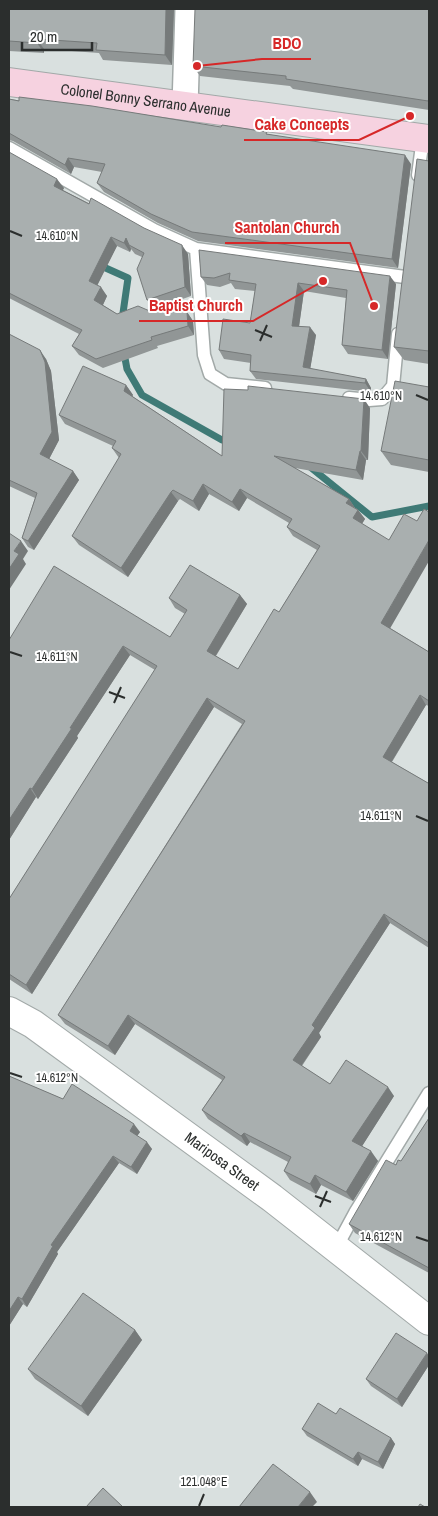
<svg xmlns="http://www.w3.org/2000/svg" width="438" height="1516" font-family="'Archivo Narrow',sans-serif">
	<style>
		.lines { fill: none; stroke-linecap: round; stroke-linejoin: round }
		.stream { stroke: #3f7a76; stroke-width: 7 }
		.service-casing { stroke: #a2a9a8; stroke-width: 15 }
		.minor-casing { stroke: #a2a9a8; stroke-width: 28 }
		.tertiary-casing { stroke: #a2a9a8; stroke-width: 30 }
		.secondary-casing { stroke: #a2a9a8; stroke-width: 30 }
		.service { stroke: #fff; stroke-width: 12 }
		.minor { stroke: #fff; stroke-width: 25 }
		.tertiary { stroke: #fff; stroke-width: 28 }
		.secondary { stroke: #f6d2e0; stroke-width: 28 }
		.wall { fill: #919696; fill-rule: evenodd }
		.shaded-wall { fill: #767a7a }
		.building { fill: #a9afaf; stroke: #767a7a }
		.ticks { fill: none; stroke: #2b2e2d; stroke-width: 2 }
		.labels { text-anchor: middle; stroke-width: 4; stroke-linejoin: round; paint-order: stroke }
		.street-label { font-size: 15px; fill: #2b2e2d; stroke: #fff }
		.ticks-label { font-size: 12px; text-anchor: middle; fill: #2b2e2d; stroke: #fff; stroke-width: 4; stroke-linejoin: round; paint-order: stroke }
		.leader { fill: none; stroke: #d62828; stroke-width: 2 }
		.callout-dot { fill: #d62828; stroke: #fff; stroke-width: 2 }
		.callout-label { font-size: 16px; text-anchor: middle; font-weight: bold; fill: #d62828; stroke: #fff; stroke-width: 4; stroke-linejoin: round; paint-order: stroke }
	</style>
	<rect width="100%" height="100%" fill="#d9e0df"/>
	<g class="lines">
		<path class="stream" d="M99,265l29,13 -6,42
			M124,353l3,16 15,26 80,45 9,1
			M309,466l63,51 57,-11"/>
		<g class="service-casing">
			<path id="service" d="M9,148l145,82 42,19 209,28
				M418,175l5,-37
				M196,249l8,106 6,19 16,10 39,4
				M349,398l20,2 13,-1 11,-13 5,-52
				M336,1248l19,-35 74,-120"/>
		</g>
		<g class="minor-casing">
			<path id="minor" d="M185,106l3,-97"/>
		</g>
		<g class="tertiary-casing">
			<g id="tertiary">
				<path id="s1" d="M9,1011l24,13 239,174 157,123"/>
			</g>
		</g>
		<g class="secondary-casing">
			<g id="secondary">
				<path id="s2" d="M9,82l420,57"/>
			</g>
		</g>
		<use href="#service" class="service"/>
		<use href="#minor" class="minor"/>
		<use href="#tertiary" class="tertiary"/>
		<use href="#secondary" class="secondary"/>
	</g>
	<path class="wall" d="M9,9h165l-2,56 -69,-5 -4,-7 -55,-4v4l-35,-2z
		M429,9v101l-136,-21 -3,-3 -90,-10 -7,-10z
		M9,99l259,35 143,30 -13,104 -200,-27 -40,-18 -54,-31 -7,-9 5,-11 -28,-5 -3,7 -58,-33 -4,-1z
		M9,152l55,36 -1,2 125,64 3,42 -34,12 30,4 6,9 1,14 -37,11 1,2 -55,20 -24,-13 -7,-9 7,-12 -70,-36zM117,246l13,6 1,-3 4,5 7,3 5,43 6,7 -1,5 -35,2 -14,-9 4,-9 -10,-11z
		M429,161v203l-25,-4 -10,-13z
		M199,250l197,34 -8,75 -40,-5 -6,-9 4,-47 -42,-7 -5,35 17,9 -6,34 56,10 5,9v4l-115,-13 -6,-8 1,-8 -27,-4 -5,-9 31,-27 5,-32 -20,-2 -4,-6 -11,4 -13,-2 -6,-8z
		M9,334l37,25 5,12 8,69 -10,19 24,12 6,9 -45,70 -6,-3 -6,-9 13,-40 -26,-12z
		M126,385l7,10 -1,1 90,60 148,-48 -2,52h-2l-3,20 -68,-12 54,31 6,9 3,2 7,9 -3,5 28,104 39,24v54l-3,-1 -34,57 36,21 1,-1v166l-39,-25 -71,110 2,4 -19,29 28,18 64,12 -32,50 16,15 -25,40 -32,-16 -5,9 -26,-14 -6,-9 4,-9 -38,-20 -3,4 -39,-27 -6,-9 20,-30 -87,-56 -20,31 -50,-31 -7,-9 184,-291 -28,-17 -182,287 -23,-15v-80l146,-229 -25,-15 -53,81 1,2 -40,61 -2,-2 -27,43v-200l161,-3 15,-23 -10,-6 -6,-10 71,-3 7,9 -31,52 22,13 41,-57 38,-62 -24,-14 -6,-9 2,-4 -42,-25 -8,13 -30,-17 -10,17 -19,-12 -2,2 -50,76 -49,-32 -7,-9 47,-78 -7,-10 1,-2 -48,-22 -6,-9z
		M429,387v85l-38,-7 -10,-14z
		M9,1076l131,56 -3,4 15,13 -15,25 -18,-11 -62,89 1,2 -31,53 -4,-3 -14,22z
		M429,1118v155l-74,-40 -6,-9 47,-59 5,-4z
		M135,1330l7,10 -54,76 -53,-37 -7,-10z
		M429,1356v9l-27,42 -31,-21 -5,-7z
		M302,1429l89,9 4,6 -12,25 -21,-10 -4,7 -51,-30z"/>
	<path class="shaded-wall" d="M166,9h8l-2,56 -7,-10z
		M37,39l7,10v4l-7,-10z
		M405,155l6,9 -13,104 -6,-9z
		M68,158l6,9 -3,7 -6,-9z
		M57,179l7,9 -4,7 -6,-9z
		M111,237l6,9 -22,44 -6,-9z
		M126,238l3,7 2,4 -1,3 -6,-9z
		M182,245l6,9 3,42 -6,-9z
		M390,276l6,8 -8,75 -6,-9z
		M298,283l6,8 -6,43 -6,-8z
		M101,287l6,9 -6,13 -7,-9z
		M187,312l6,9 1,14 -6,-9z
		M310,327l6,8 -7,41 -6,-9z
		M40,350l6,9 5,12 8,69 -12,23 -7,-9z
		M366,379l5,9v4l-6,-9z
		M126,385l7,10 -3,5 -6,-9z
		M364,399l6,9 -2,52 -7,-9z
		M360,451l6,9 -3,20 -7,-10z
		M73,471l6,9 -45,70 -6,-9z
		M203,484l6,10 -10,17 -6,-10z
		M240,489l7,9 -8,13 -7,-9z
		M171,492l7,9 -50,76 -7,-9z
		M349,499l6,9 -9,-5z
		M358,510l7,9 -6,9 -6,-10z
		M429,540v21l-41,71 -7,-9z
		M21,541l7,10 -5,8 3,5 -17,26v-21l5,-18z
		M240,595l7,9 -34,56 -6,-9z
		M123,646l7,9 -53,81 1,2 -40,61 -6,-10 38,-61z
		M420,695l6,10 -37,61 -6,-9z
		M207,698l7,9 -182,287 -6,-9z
		M30,788l6,9 -27,43v-20z
		M384,914l6,9 -71,110 2,4 -22,32 -6,-9 19,-35z
		M128,1015l7,9 -20,31 -7,-9z
		M388,1087l6,9 -35,55 -7,-10z
		M134,1124l6,8 -5,7 -5,-8z
		M244,1133l6,9 -3,4 -6,-10z
		M147,1142l5,7 -15,25 -6,-7z
		M371,1151l7,10 -25,40 -7,-9z
		M113,1156l6,7 -62,89 1,2 -31,53 -5,-8 29,-54z
		M315,1175l6,10 -5,9 -6,-10z
		M18,1297l5,7 -14,22v-15z
		M135,1330l7,10 -54,76 -7,-10z
		M427,1353l2,3v9l-27,42 -5,-8z
		M391,1438l4,6 -12,25 -5,-7z
		M358,1452l4,7 -4,7 -5,-7z
		M310,1492l7,10 -5,5h-14z"/>
	<path class="building" d="M9,9h157l-1,46 -69,-5 1,-7 -60,-4v4l-28,-2z
		M195,9h234v89l-1,3 -142,-22v-3l-93,-10z
		M19,97l73,9 129,21 1,-2 45,7 -1,2 139,21 -13,104 -200,-27 -41,-18 -54,-31 8,-19 -37,-6 -3,7 -56,-32v-34l10,2z
		M9,152l48,27 -3,7 35,18 2,-6 53,30 38,17 3,42 -38,13 -10,-31 7,-16 -15,-8 -3,-7 -2,5 -13,-6 -22,44 12,6 -7,13 23,14 21,-8 14,6 -2,-5 37,5 1,14 -37,11 1,3 -56,19 -24,-13 10,-16 -73,-37z
		M417,159l12,2v190l-35,-4z
		M199,250l191,26 -8,74 -40,-5 5,-55 -49,-7 -6,43 18,1 -7,40 63,12 -1,4 -115,-12 1,-16 -32,-5 4,-31 27,4 6,-39 -27,-4 1,-7 -16,5 -13,-1z
		M9,334l31,16 5,12 7,70 -12,22 33,17 -45,70 -6,-3 15,-45 -28,-13z
		M83,366l43,19 -2,6 98,65 2,-67 24,1v-4l116,13 -3,52h-1l-4,19 -82,-14 75,43 -3,4 12,7 -5,8 36,22 15,-26 13,7 7,-12 5,3v28l-48,83 48,29v49l-9,-6 -37,62 45,26 1,-1v161l-45,-29 -72,111 3,3 -22,32 37,24 16,-24 42,27 -36,54 19,10 -25,41 -31,-17 -5,9 -26,-13 7,-14 -47,-24 -3,3 -39,-26 23,-33 -97,-62 -20,31 -50,-31 187,-294 -38,-23 -181,287 -17,-11v-75l148,-233 -34,-20 -53,82h2l-40,61 -2,-1 -21,32v-180l45,-74 116,71 17,-27 -18,-12 21,-33 50,30 -33,56 31,18 36,-60 5,3 41,-66 -33,-19 5,-8 -52,-30 -8,13 -29,-18 -10,17 -20,-11 -2,2 -50,76 -49,-32 49,-82 -9,-6 4,-7 -57,-26z
		M395,381l34,6v73l-48,-9z
		M9,533l12,8 -7,10 5,3 -10,15z
		M9,1076l54,23 9,-15 62,40 -4,7 17,11 -16,25 -18,-11 -62,89 2,1 -31,53 -4,-2 -9,14z
		M429,1118v150l-80,-44 37,-64 10,5 2,-5 3,1z
		M83,1293l52,37 -54,76 -53,-37z
		M396,1333l31,20 -30,46 -31,-20z
		M318,1403l18,11 4,-6 51,30 -13,24 -20,-10 -5,7 -51,-30z
		M273,1464l37,28 -12,15h-59z
		M103,1488l20,19h-37z
		M420,1504l5,3h-7z"/>
	<path class="ticks" d="M10,231l12,5M255,330l17,7M260,341l7,-16M416,395l12,5M10,652l12,4M109,692l16,6M114,703l7,-16M416,816l12,5M10,1073l12,4M315,1196l16,6M320,1207l7,-16M416,1237l12,4M199,1506l5,-12"/>
	<g class="labels">
		<g class="street-label">
			<text dy="5" stroke="none"><textPath href="#s2" startOffset="138">Colonel Bonny Serrano Avenue</textPath></text>
			<text dy="5" stroke="none"><textPath href="#s1" startOffset="261">Mariposa Street</textPath></text>
		</g>
	</g>
	<g class="ticks-label">
		<text x="57" y="240">14.610°N</text>
		<text x="381" y="400">14.610°N</text>
		<text x="57" y="661">14.611°N</text>
		<text x="381" y="820">14.611°N</text>
		<text x="57" y="1082">14.612°N</text>
		<text x="381" y="1241">14.612°N</text>
		<text x="204" y="1486">121.048°E</text>
	</g>
	<path class="leader" d="M197 66L262 59H311M410 116L359 140H244M374 306L350 243H225M323 281L253 321H139"/>
	<g class="callout-dot">
		<circle cx="197" cy="66" r="5"/>
		<circle cx="410" cy="116" r="5"/>
		<circle cx="374" cy="306" r="5"/>
		<circle cx="323" cy="281" r="5"/>
	</g>
	<g class="callout-label">
		<text x="287" y="49">BDO</text>
		<text x="302" y="130">Cake Concepts</text>
		<text x="287" y="233">Santolan Church</text>
		<text x="196" y="311">Baptist Church</text>
	</g>
	<rect width="438" height="1516" fill="none" stroke="#2b2e2d" stroke-width="20"/>
	<path d="M22 42v8h70v-8" fill="none" stroke="#2b2e2d" stroke-width="2.5"/>
	<text x="30" y="42" font-size="15" fill="#2b2e2d" stroke="#ffffff" stroke-width="4" paint-order="stroke">20 m</text>
</svg>
